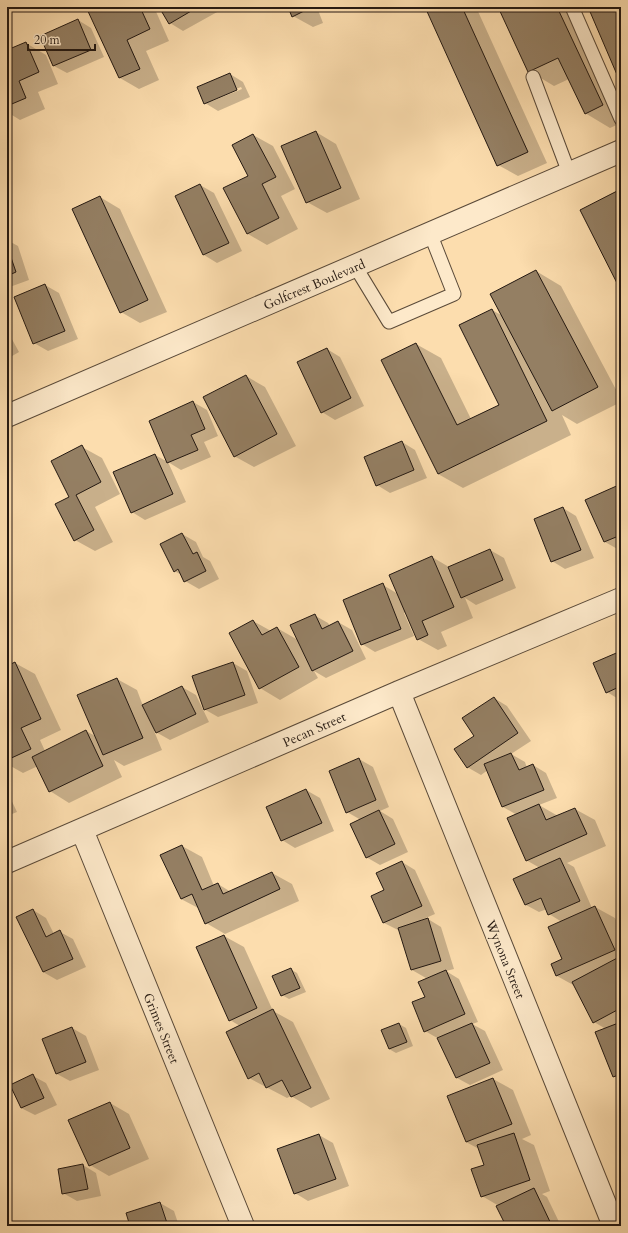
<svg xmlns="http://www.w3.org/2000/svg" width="628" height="1233" font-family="Cardo,serif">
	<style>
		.shadow { fill: #0003; fill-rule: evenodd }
		.building { fill: #947f63; stroke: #241912 }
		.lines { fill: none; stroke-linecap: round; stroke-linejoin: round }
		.lane-casing { stroke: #5a4a39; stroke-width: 15 }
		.street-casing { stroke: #5a4a39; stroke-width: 24 }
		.lane { stroke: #fde9ca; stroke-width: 13 }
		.street { stroke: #fde9ca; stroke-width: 22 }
		.labels { text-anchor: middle; stroke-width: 3; stroke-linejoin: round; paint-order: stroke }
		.street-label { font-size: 13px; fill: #241912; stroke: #fde9ca }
	</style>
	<rect width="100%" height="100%" fill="#fcddae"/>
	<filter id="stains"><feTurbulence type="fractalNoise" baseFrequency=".005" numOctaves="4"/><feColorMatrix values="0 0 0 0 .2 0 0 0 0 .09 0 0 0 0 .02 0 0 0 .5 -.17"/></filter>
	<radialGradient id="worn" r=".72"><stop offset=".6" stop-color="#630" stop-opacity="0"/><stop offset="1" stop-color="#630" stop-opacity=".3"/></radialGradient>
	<path class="shadow" d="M87,7h67l15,34 -23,10 13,29 -20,9 -19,-11z
		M160,7h57l2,4 -36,20 -13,-8z
		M289,7h35l-6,3 5,13 -10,4 -20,-11z
		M426,7h50l71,156 -29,13 -20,-11z
		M499,7h76l46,116 -11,5 -25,-15 -16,-34 -15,7 -25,-15z
		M78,20l13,8 13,29 -37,16 -13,-7z
		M26,43l20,12 12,29 -20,8 7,17 -25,11 -13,-8v-63l3,1z
		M230,74l13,8 7,15 -32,14 -13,-8zM241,87l1,2 -30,12v-2z
		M316,132l20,12 24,55 -33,14 -20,-11z
		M253,135l20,11 22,43 -14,7 17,33 -31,16 -19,-11 1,-58z
		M200,185l14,8 28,58 -25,12 -13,-8 -28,-58z
		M100,197l20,12 47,103 -27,11 -19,-11z
		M7,240l11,6 11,34 -22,8z
		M536,271l25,15 60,113v3l-44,22 -15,-9 9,20 -108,53 -25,-14 -22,-130 25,14 30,61 29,-14 -8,-95 11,6z
		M45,285l14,8 19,46 -30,12 -14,-8z
		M7,330l12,22 -12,7z
		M327,349l13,8 24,49 -29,14 -13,-8z
		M246,376l19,11 31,59 -42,21 -20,-11z
		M193,402l14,8 11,26 -14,6 7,15 -30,13 -13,-8 18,40 -41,18 -13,-8 23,-57 13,7z
		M402,442l13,8 12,28 -37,15 -13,-8z
		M82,447l20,11 18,36 -25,13 18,35 -18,9 -20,-11 -4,-42z
		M621,485v66l-16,-9 -18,-42z
		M563,508l13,8 18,42 -29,11 -13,-8z
		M182,534l14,8 7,15 7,4 9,18 -20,10 -14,-8 -3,-6 -8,-4z
		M490,550l14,8 12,30 -40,17 -11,-7 8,20 -32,14 6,14 -9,4 -20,-11 -12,-27 -2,1 10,23 -39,16 -13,-8 21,-59 15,9 34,-37 17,10z
		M314,615l14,8 2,3 8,-4 14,8 14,29 -40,19 -12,-7 4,7 -38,22 -20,-12 -7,-67 18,10 6,-3 21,12z
		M621,652v48h-1l-13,-8z
		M15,663l20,11 26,56 -21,10 5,11 41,-20 11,6 20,-58 20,11 6,16 39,-19 14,8 13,27 -39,18 -16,-9 8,19 -38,16 -10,-6 8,17 -53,26 -19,-12 -12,-25 -15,7 -16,-9v-97z
		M233,663l14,8 11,32 -40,14 -14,-8 -11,-32z
		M494,698l13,8 24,35 -20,13 14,8 2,6 6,-3 13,8 11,25 -18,7 19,11 17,-7 20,11 11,26 -39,17 7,4 18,41 3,-1 20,11 6,14v148l-7,-4 -8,-47 -12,-7 -19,-36 -18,-10 7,-16 -2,-38 -13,-8 -2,-5 -8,3 -13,-7 14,-37 -14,-8 -9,-45 -14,-8 -15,-37 -7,5 -14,-8 8,-31z
		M359,759l14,8 16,40 -9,4 13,8 15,33 -28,13 -14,-8 -5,-37 -14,-8z
		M306,790l14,8 14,33 -39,17 -13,-8z
		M7,791l10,21 -10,4z
		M182,846l20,11 12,29 4,-2 13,8 41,-19 20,11 7,17 -74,33 -19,-11 -6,-14 -19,-10z
		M402,862l13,8 20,44 -14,6v1l7,-2 13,8 13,42 -8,2 13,8 19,43 -6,2 13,7 18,39 -33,15 -13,-7 -18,-39 -14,-8 1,-34 6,-21 -6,2 -14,-8 -12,-40h-2l-14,-7 -11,-27 13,-5z
		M33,910l13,8 8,16 6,-2 13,7 13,28 -29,13 -14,-8z
		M224,936l20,11 29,64 20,11 37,77 -19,9 -20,-12 -4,2 -38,-20 -9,-52 -10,-6z
		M290,969l7,4 9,19 -17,7 -7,-4z
		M399,1024l7,4 7,18 -17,7 -7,-4z
		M72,1028l14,8 13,34 -29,11 -13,-7z
		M33,1076l13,7 11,22 -22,10 -14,-7z
		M493,1079l20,11 18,45 -9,4 12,6 16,46 -8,3 5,3 14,29h-54l-8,-20 -17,-10 3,-31 -6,-16 -13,-7z
		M110,1103l19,11 20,45 -40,17 -19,-11z
		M319,1135l14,8 16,43 -41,15 -13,-8z
		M83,1165l13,8 5,23 -24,5 -14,-8z
		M160,1203l14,8 5,15h-48z"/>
	<path class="building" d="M86,7h54l10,22 -23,11 13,29 -21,9z
		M159,7h39l-29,17z
		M288,7h14l2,4 -12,6z
		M425,7h37l66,145 -31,14z
		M498,7h59l46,98 -18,9 -27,-56 -30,14z
		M588,7h33v77z
		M78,19l13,31 -38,16 -13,-30z
		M26,42l13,30 -20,9 7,17 -19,8v-56z
		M230,73l7,17 -33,14 -7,-17z
		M316,131l25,57 -35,15 -25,-57z
		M253,134l23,43 -14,7 17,34 -32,16 -24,-46 25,-12 -16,-31z
		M200,184l29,59 -26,12 -28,-59z
		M621,189v102l-41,-81z
		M100,196l48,104 -28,13 -48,-104z
		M7,246l9,26 -9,4z
		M536,270l62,117 -46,24 -62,-117z
		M45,284l20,47 -32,13 -19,-47z
		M492,309l55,112 -109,53 -57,-114 35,-17 41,82 42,-20 -40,-80z
		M327,348l24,50 -30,15 -24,-51z
		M246,375l31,59 -43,23 -31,-60z
		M193,401l12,28 -14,6 7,15 -31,13 -18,-42z
		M402,441l12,29 -38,16 -12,-29z
		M82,445l19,37 -25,13 18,35 -20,11 -19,-37 14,-7 -18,-36z
		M155,454l18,40 -42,19 -18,-41z
		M621,484v51l-17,7 -19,-42z
		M563,507l18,43 -30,12 -17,-43z
		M182,533l11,21 4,-2 9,19 -22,11 -6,-13 -4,3 -14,-28z
		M490,549l13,31 -42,18 -13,-31z
		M432,556l22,51 -32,14 6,14 -11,5 -28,-65z
		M383,583l18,46 -40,16 -18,-45z
		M315,614l7,15 16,-8 15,30 -41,20 -22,-46z
		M253,620l9,15 15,-8 22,40 -40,22 -30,-56z
		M621,651v35l-15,7 -13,-30z
		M15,662l26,57 -20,9 10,21 -24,11v-94z
		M233,662l12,33 -41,15 -12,-34z
		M117,678l26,60 -40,17 -26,-60z
		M182,686l14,28 -40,19 -14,-28z
		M494,697l24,36 -51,35 -13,-19 20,-13 -12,-18z
		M86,730l17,36 -54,26 -17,-35z
		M511,753l8,17 14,-6 11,26 -42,17 -18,-43z
		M359,758l17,42 -30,13 -17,-42z
		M306,789l16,34 -41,18 -15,-34z
		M539,804l7,16 29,-12 12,26 -61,27 -19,-43z
		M379,810l16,34 -29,14 -16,-34z
		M182,845l20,45 16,-7 5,11 49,-22 8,17 -75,35 -13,-30 -11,5 -21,-44z
		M560,858l20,43 -32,14 -7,-17 -16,7 -12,-26z
		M402,861l20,45 -39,17 -12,-27 13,-6 -8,-17z
		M595,906l20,44 -59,26 -5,-12 11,-5 -14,-32z
		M33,909l13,28 14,-7 13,29 -30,13 -27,-55z
		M428,918l13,43 -30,9 -13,-42z
		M224,935l33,73 -28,13 -33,-74z
		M621,956v52l-28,15 -21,-41z
		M291,968l9,20 -19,8 -9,-20z
		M446,970l19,44 -41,18 -12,-30 13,-5 -7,-15z
		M273,1009l38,79 -20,9 -9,-17 -16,8 -7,-15 -11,6 -22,-47z
		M621,1022v52l-8,3 -18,-45z
		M399,1023l8,19 -18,7 -8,-19z
		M472,1023l18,40 -34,15 -19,-40z
		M72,1027l14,35 -30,12 -14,-35z
		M33,1074l11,24 -23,10 -11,-23z
		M493,1078l19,46 -46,18 -19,-46z
		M110,1102l20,46 -41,18 -21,-46z
		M514,1133l16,47 -49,17 -10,-28 13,-4 -7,-20z
		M319,1134l17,45 -42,15 -17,-45z
		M83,1164l5,25 -26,5 -4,-25z
		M534,1188l18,38h-46l-10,-20z
		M160,1202l8,24h-38l-4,-13z"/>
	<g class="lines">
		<g class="lane-casing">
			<path id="lane" d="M572,7l49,112
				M533,77l36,96
				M355,266l34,56 65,-28 -24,-61"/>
		</g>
		<g class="street-casing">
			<path id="street" d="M7,416l614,-265
				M399,692l215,534
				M82,830l161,396
				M7,862l392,-170 222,-93"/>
		</g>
		<use href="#lane" class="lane"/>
		<use href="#street" class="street"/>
	</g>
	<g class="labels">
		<g class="street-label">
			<text transform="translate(314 284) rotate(-23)" y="5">Golfcrest Boulevard</text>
			<text transform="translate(314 729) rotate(-24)" y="5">Pecan Street</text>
			<text transform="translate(506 959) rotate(68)" y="5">Wynona Street</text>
			<text transform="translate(162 1028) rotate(68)" y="5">Grimes Street</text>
		</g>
	</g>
	<rect width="628" height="1233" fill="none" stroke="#fcddae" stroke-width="24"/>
	<rect x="8" y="8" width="612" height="1217" fill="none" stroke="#241912" stroke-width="2"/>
	<rect x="12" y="12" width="604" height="1209" fill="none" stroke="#241912"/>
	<path d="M28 44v6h67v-6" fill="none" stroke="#241912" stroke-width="2"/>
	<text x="34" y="44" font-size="12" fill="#241912" stroke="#fde9ca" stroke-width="3" paint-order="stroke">20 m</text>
	<rect width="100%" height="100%" filter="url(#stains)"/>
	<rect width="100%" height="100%" fill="url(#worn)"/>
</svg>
